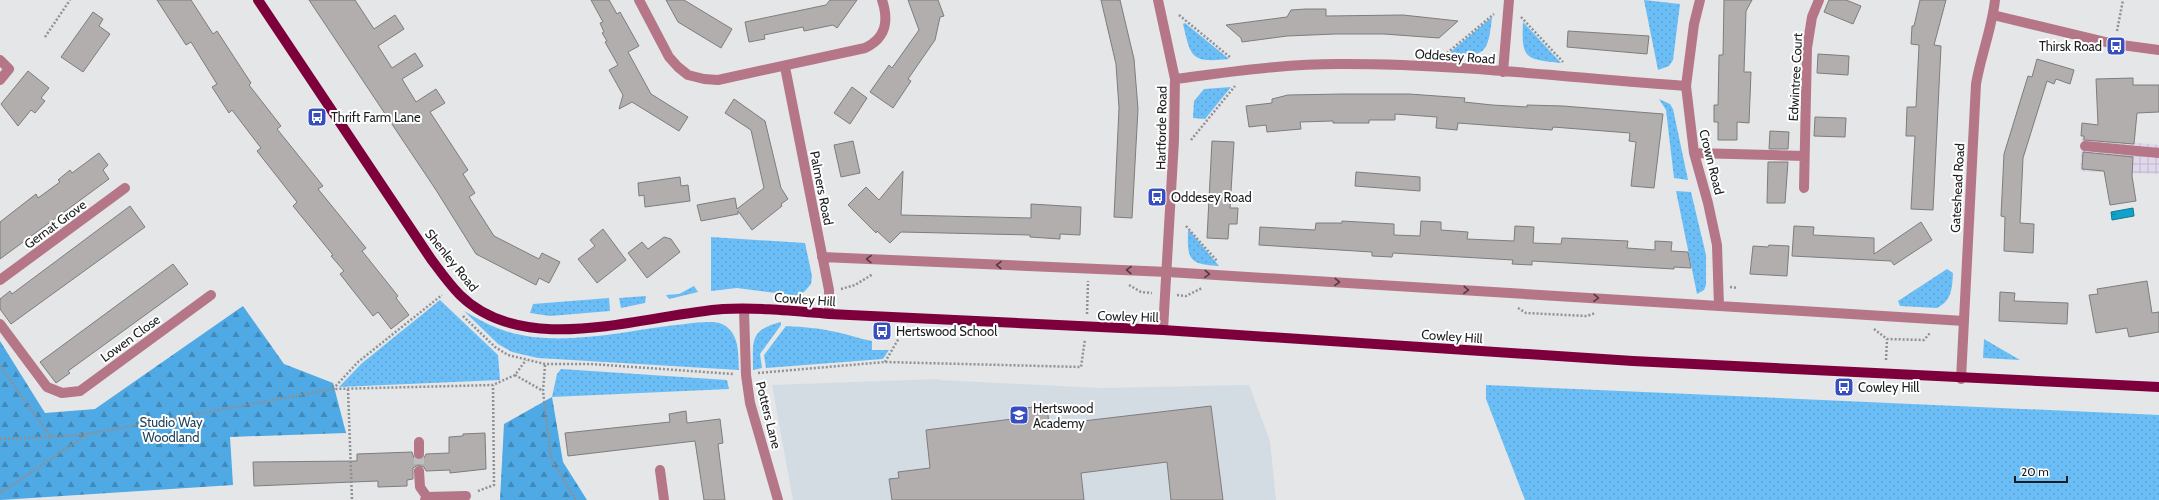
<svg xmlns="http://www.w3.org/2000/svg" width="2159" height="500" font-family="Cabin,sans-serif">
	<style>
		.built { fill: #d3dce3 }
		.industrial { fill: url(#industrial-grid) }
		.grass { fill: url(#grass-dots) }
		.forest { fill: url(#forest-firs) }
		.water { fill: url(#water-ripples); stroke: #137a96 }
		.building { fill: #b1aead; stroke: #7f7c7c }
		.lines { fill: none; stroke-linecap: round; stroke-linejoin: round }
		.minor-tunnel { stroke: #bcbec0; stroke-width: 10; stroke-dasharray: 10 5; stroke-linecap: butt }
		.path { stroke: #8f9192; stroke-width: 2.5; stroke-dasharray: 2 2; stroke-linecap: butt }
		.minor { stroke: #b57687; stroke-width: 10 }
		.major { stroke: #7d003c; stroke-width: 10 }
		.oneway { stroke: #523c43 }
		.labels { text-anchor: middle; stroke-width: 4; stroke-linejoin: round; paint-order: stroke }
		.poi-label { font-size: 13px; fill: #1c1d1e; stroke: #fff; text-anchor: start }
		.street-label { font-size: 13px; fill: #1c1d1e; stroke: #fff }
		.park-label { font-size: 13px; fill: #20455f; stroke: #fff }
	</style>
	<defs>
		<pattern id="industrial-grid" width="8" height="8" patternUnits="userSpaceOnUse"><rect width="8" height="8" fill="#e1d7ec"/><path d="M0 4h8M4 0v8" fill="none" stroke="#c0b8ca"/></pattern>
		<pattern id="grass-dots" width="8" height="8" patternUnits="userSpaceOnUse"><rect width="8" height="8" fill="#6bbef5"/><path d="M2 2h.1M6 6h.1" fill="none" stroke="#5ca3d2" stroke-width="1.8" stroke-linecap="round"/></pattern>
		<pattern id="forest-firs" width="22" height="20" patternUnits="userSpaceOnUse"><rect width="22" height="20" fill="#4ea9e4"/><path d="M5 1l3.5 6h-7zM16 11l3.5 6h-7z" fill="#4089b8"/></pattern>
		<pattern id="water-ripples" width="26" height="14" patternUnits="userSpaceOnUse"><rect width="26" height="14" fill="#0fa2ca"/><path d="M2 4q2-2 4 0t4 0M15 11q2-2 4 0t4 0" fill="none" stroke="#0e83a3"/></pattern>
	</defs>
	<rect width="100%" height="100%" fill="#e4e6e8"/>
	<path class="built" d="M938,379l1,1 162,8 148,-3 21,56 6,59h-483l-21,-115z"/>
	<path class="industrial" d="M2082,137l77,8v29l-79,-3z"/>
	<path class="grass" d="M1644,0l36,4 -7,56 -4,6 -11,4z
		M1492,17c-4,38 -7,40 -44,37z
		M1523,22l38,41c-35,-4 -40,-3 -38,-41z
		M1185,23l44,36c-38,4 -38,-1 -46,-35z
		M1231,87l-26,32 -12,-1 1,-17 10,-12z
		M1659,99l11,5 3,5 15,71 -14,-2 -8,-68z
		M1676,191l15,1 15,63v30l-2,5 -7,4z
		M1188,231h2l29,35c-29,-2 -32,-5 -31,-35z
		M711,237l94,6 7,33 -1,8 -6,7 -6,5 -62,-8 -26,3z
		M1947,269l6,4c-1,16 -1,27 -16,35l-37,-2 -2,-5z
		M694,286l4,6 -29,7 -3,-4 13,-1z
		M646,296l-1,7 -24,5 -2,-10z
		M609,298l1,13 -60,5 -20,-3 3,-9z
		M440,300l58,55 2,25 -161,7 22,-23z
		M464,311c11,6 22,13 33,17 53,21 116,5 171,-2 13,-1 43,-7 54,-2 18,9 16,29 17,46l-201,-12 -26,-6 -14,-8z
		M781,322v3l-21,29 2,14 -9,2c0,-29 -4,-40 28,-48z
		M786,326c17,1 33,2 50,6 12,2 23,7 36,9v9h17l-6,9 -117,9 -2,-13z
		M1984,339l36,21 -37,-2z
		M561,369l166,11 2,9 -177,8 5,-23z
		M1486,385l673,30v85h-634l-39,-101z"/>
	<path class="forest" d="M243,306l41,58 49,19 13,50 -116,4 3,48 -233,15v-159l45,72 50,-4z
		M552,397l11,65 24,38h-87l4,-76z"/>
	<path class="water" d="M2133,208l1,8 -22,4 -1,-8z"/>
	<path class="building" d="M157,0h34l22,34 4,-3 34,52 -2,2 32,41 -4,3 46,57 -5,3 48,59 -4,3 36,45 -2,2 13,17 -18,14 -13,-17 -5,4 -33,-42 4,-3 -13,-15 2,-1 -40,-49 4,-4 -40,-51 4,-3 -29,-38 -3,3 -17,-26 5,-3 -26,-42 -5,3z
		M309,0h46l19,29 21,-14 9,14 -26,17 14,22 23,-15 8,13 -21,13 14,23 20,-13 9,14 -15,9 38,58 -5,4 12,19 -6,4 25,39 45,23 3,-6 18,9 -11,21 -10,-5 -3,7 -60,-31 -40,-64z
		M591,0h18l8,14 3,-2 19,34 -11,6 23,42 37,23 -9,14 -47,-29 -13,7 4,-14 -14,-25 9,-5 -13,-23 2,-1 -5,-8 2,-1 -4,-9 3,-1z
		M666,0h18l48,29 -11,19 -43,-26z
		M830,0h27l-20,28 -4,-3 -29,6 -1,-4 -39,8 1,4 -16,3 -4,-20 81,-17z
		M908,0h30l6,16 -4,1 -5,23 -27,39 3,2 -18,27 -23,-16 19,-27 3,3 27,-38z
		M1101,0h19l14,59 4,50 -6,109 -18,-1 5,-109 -3,-44z
		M1724,0h28l-6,11 -2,61h7l-2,51 -12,-1v18h-19v-18h-4v-17h4l1,-50h4z
		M1829,0h17l15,6 -8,18 -29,-12z
		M1920,0h26l-12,45 7,1 -8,164 -22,-1 4,-73h-9l1,-29h9l3,-62 -8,-1 1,-18h2z
		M1306,9h20v7l77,-1 55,6 -19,17 -55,-4h-49l-48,2 -45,6 -1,-4 -15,-13 61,-8 4,-7z
		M93,12l10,7 -4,7 11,8 -27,38 -22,-15z
		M1568,31l81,5 -2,18 -80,-7z
		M1818,54l31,2 -1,19 -31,-2z
		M2037,59l37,11 -4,14 -14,-5 -2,5 -7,-3 -24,77 -3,65 14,1 -1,29 -29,-2 1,-34 -4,-1 3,-62 24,-78 4,1z
		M28,71l21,17 -8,10 4,3 -10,12 -4,-3 -13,16 -17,-22z
		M2133,78v7h26v27l-22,1 -3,31 -50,-4v-4h-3l1,-13 16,2 -2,-46z
		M852,87l15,11 -17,26 -16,-11z
		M1343,94h66l56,4 -1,4 28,3 35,2v-2l36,1 100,8 -9,74 -23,-2 5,-44 -7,-1 1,-8 -77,-6 -1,3 -94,-7 -1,7 -21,-2 1,-11 -42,-3v6h-26v3h-36v-2l-33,1 1,7 -34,3 -1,-7 -17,2 -3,-21 26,-3v-4l16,-4z
		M734,99l31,22 16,67 7,11 -7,5 1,2 -30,24 -14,-19v3l-37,7 -4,-16 38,-7 2,11 27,-21 -13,-58 -26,-17z
		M1815,117l31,1 -1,19 -31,-1z
		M1770,131l19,1 -1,17h-19z
		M853,141l7,32 -19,4 -7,-32z
		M1212,141l22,1 -4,66h8l-1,16h-8l-1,15 -21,-1z
		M2083,152l50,5 -1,19 4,25 -26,4 -6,-34 -22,-2z
		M99,153l9,12 -5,5 6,9 -109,80v-37l36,-28 2,4 22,-16 -2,-2 12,-10 2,3z
		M1768,162h20l-3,41h-18z
		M903,171l-2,44 130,3v-14l50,3 -1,28 -20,-1v5l-30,-2v-2l-129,-3 -11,11 -13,-12 -1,2 -28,-28 18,-18 13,13z
		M1356,172l64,5v14l-65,-5z
		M680,177l1,9 7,-1 2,16 -45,6 -1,-12 -5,1 -1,-13z
		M130,206l15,21 -134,97 -11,-15v-10l10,-8 2,3z
		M1342,221l52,3v11l26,1 1,-15 20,1v8l27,2 -1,7 47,2 1,-15 19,1 -1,16 28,1 1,-6 66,3 -1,7 28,2v-9l17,1 -1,9 17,1 3,16 -17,-1v2l-142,-8v4l-20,-1 1,-4 -120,-7 -1,4 -20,-1v-4l-113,-7 1,-18 55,3 1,-7h26z
		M1921,222l11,18 -38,25 -3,-4 -99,-5 2,-30 20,1 -1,8 61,3v16z
		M603,229l23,31 -29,23 -19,-24 17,-13 -5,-6z
		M664,237l7,2 9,13 -33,26 -19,-25 14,-11 6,7z
		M1769,245l20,1 -2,30 -37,-2 3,-28 15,1z
		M173,264l15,20 -120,87 2,2 -14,10 -16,-21z
		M2147,281l5,32 7,-1v20l-30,5 -2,-9 -31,5 -7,-38 9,-1 -1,-5z
		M2000,292l15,1 -1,8 54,2 -1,21 -68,-3z
		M1047,405l2,20 162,-19 12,94h-52l-4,-38 -86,11 3,27h-192l-3,-21 10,-1 -1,-6 32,-4 -4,-38 94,-12 -1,-9z
		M686,411l1,12 33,-4 3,24 -5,1 7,56h-21l-9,-59 -127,15 -3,-23 105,-11 -1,-8z
		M485,433l1,36 -36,4v-3l-24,1 -2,-4 -6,-2 -5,3v11l-6,1v6l-29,1v-6l-124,5 -1,-24 104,-1v-7l55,-2 2,6 5,2 5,-2 2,-4 23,-1v-16l14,-1v-2z"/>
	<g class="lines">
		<path class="minor-tunnel" d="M419,454v17"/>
		<path class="path" d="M1179,15l52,43
			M1521,17l42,45
			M2117,31l6,-31
			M45,37l25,-37
			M1447,53l47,-39
			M1191,140l44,-54
			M1186,226l31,35
			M1129,285l12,7 11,1
			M1730,287l8,1
			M841,289l14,-4 18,-11
			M1177,295l9,1 16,-8
			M1518,308l8,5 61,3 8,-3
			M1087,314l1,-33
			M463,316l32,31 13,8 37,9h46l142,10
			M1874,329l13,10 37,1 6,-7
			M1886,360l1,-21
			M885,362l14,-24
			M545,365l-2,26 8,68 25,41
			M0,366l51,71 37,-3 245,-45 160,-4 22,-10 11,-15
			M758,373l127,-11 196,5 4,-28
			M515,375l28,16
			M333,389l25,-27 84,-67
			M348,389l4,111
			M0,439l51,-2
			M478,491l16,-6 -1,-100
			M0,493l88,-59"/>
		<path class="minor" d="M639,0l30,57 9,10 10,8 16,4 14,1 147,-32c21,-10 24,-27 17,-48
			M1158,0l17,79 -1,61 -11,190
			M1700,0l-6,24 -8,62 8,67 14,50 9,42 2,61
			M1993,15l121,29 45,6
			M0,60l9,9 -9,11
			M785,67l44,223v24
			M1503,72l6,-72
			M1175,79c56,-7 114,-16 171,-15 113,0 227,14 340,22
			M2085,146l74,7
			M1694,153l110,3
			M1804,188l3,-140 5,-31 7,-17
			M822,257l346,15 796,49
			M0,280l125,-92
			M744,310l2,65 4,28 28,97
			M0,324l47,63 15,6 18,-2 131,-96
			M1961,379l15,-295c5,-29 16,-56 19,-84
			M419,442v12
			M660,470l4,30
			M419,471l1,16 7,10
			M425,500l2,-3 39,-1"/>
		<path class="major" d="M258,0l173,259c9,12 18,25 29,36 65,64 183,20 263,14 34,-2 71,2 106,5l334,16 470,31 526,26"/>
	</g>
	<defs><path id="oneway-chevron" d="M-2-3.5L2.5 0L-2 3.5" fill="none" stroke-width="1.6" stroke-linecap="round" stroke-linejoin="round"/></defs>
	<g class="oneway">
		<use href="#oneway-chevron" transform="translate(869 259) rotate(-178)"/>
		<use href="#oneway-chevron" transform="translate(999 265) rotate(-178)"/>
		<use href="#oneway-chevron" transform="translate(1129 270) rotate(-178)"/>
		<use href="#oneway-chevron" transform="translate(1207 274) rotate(3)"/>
		<use href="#oneway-chevron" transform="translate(1337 282) rotate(3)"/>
		<use href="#oneway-chevron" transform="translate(1466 290) rotate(3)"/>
		<use href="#oneway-chevron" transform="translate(1596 298) rotate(3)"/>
	</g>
	<defs>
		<g id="bus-square" transform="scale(1)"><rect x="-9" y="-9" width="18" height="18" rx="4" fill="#374ec0" stroke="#fff"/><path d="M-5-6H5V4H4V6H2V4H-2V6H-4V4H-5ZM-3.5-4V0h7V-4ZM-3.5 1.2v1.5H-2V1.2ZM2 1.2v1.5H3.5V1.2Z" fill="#fff"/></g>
		<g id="school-square" transform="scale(1)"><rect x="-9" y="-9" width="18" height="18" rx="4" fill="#374ec0" stroke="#fff"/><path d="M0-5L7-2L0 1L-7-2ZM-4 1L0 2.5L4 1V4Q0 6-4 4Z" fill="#fff"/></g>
	</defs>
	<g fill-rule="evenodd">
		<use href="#bus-square" x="2116" y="46"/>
		<use href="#bus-square" x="317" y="117"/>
		<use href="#bus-square" x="1157" y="197"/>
		<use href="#bus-square" x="882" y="331"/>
		<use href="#bus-square" x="1844" y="387"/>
		<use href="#school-square" x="1019" y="415"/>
	</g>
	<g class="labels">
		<g class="poi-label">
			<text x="2102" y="51" text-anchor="end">Thirsk Road</text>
			<text x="331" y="122">Thrift Farm Lane</text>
			<text x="1171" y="202">Oddesey Road</text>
			<text x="896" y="336">Hertswood School</text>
			<text x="1858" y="392">Cowley Hill</text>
			<text x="1033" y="413">Hertswood<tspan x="1033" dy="15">Academy</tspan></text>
		</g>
		<g class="street-label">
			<text transform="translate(1455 56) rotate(4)" y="5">Oddesey Road</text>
			<text transform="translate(1795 77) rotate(-87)" y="5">Edwintree Court</text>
			<text transform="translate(1161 128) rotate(-89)" y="5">Hartforde Road</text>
			<text transform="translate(1712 162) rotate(76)" y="5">Crown Road</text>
			<text transform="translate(822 188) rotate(79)" y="5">Palmers Road</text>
			<text transform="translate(1957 188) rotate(-87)" y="5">Gateshead Road</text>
			<text transform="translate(55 224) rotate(-36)" y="5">Gernat Grove</text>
			<text transform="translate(452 260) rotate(51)" y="5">Shenley Road</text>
			<text transform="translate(805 299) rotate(4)" y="5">Cowley Hill</text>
			<text transform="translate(1128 316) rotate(2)" y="5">Cowley Hill</text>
			<text transform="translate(1452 336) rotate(4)" y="5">Cowley Hill</text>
			<text transform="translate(130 338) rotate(-36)" y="5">Lowen Close</text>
			<text transform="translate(769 415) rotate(76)" y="5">Potters Lane</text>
		</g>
		<g class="park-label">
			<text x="171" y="427">Studio Way<tspan x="171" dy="15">Woodland</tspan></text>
		</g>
	</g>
	<path d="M2015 476v6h52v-6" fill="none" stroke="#1c1d1e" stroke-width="2"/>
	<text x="2021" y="476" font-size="12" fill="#1c1d1e" stroke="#ffffff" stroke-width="3" paint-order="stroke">20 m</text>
</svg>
